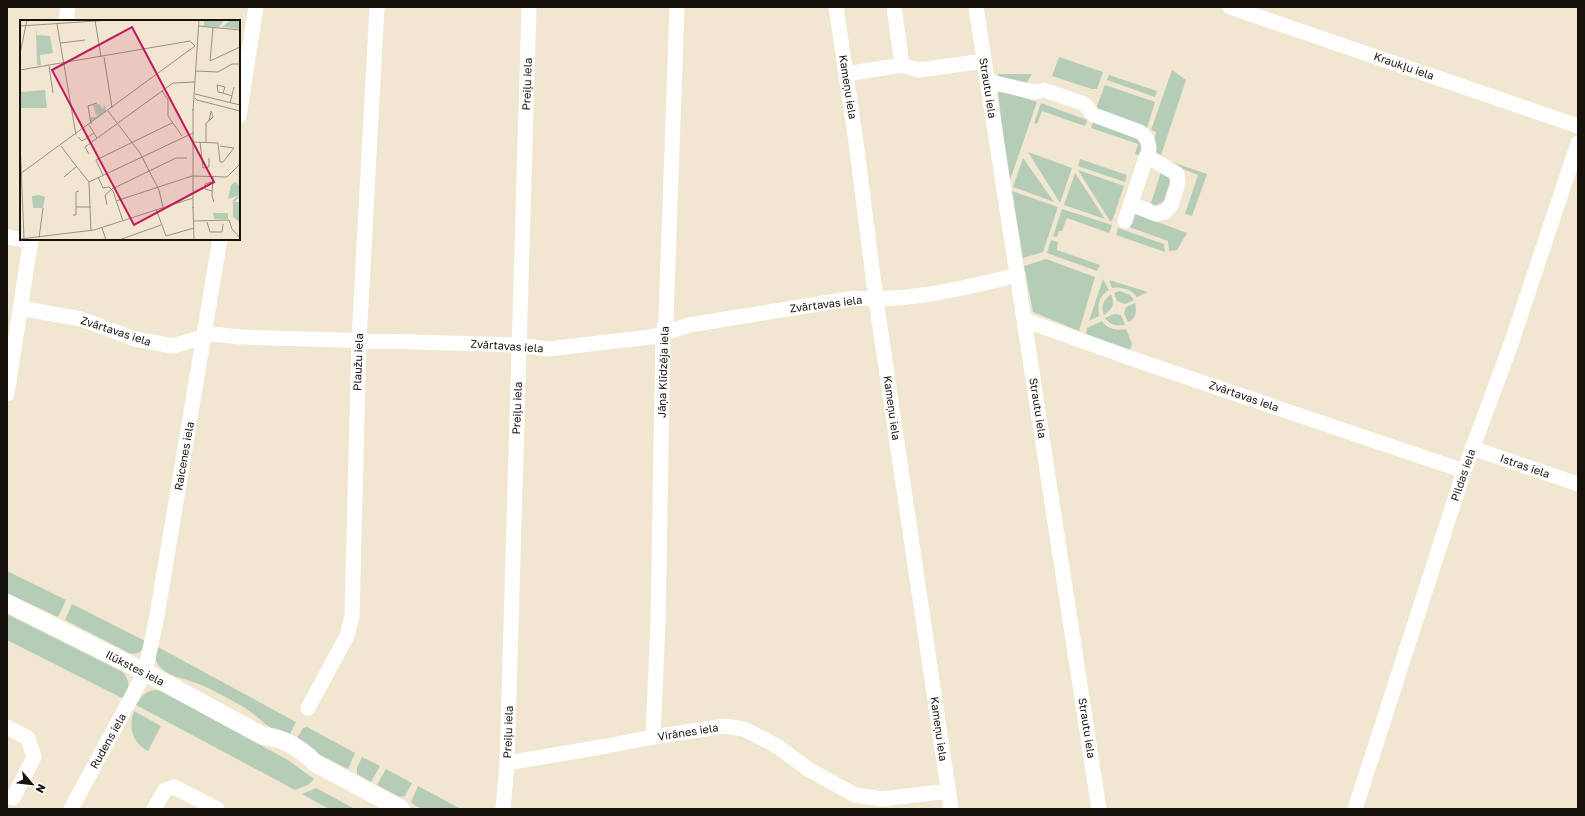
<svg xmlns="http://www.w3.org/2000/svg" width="1585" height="816" font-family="'Golos Text',sans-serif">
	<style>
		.green { fill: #b5cdb7 }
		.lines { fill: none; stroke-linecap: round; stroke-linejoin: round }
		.minor { stroke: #fff; stroke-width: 15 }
		.tertiary { stroke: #fff; stroke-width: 18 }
		.labels { text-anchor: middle; stroke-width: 3; stroke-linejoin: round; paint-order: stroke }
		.street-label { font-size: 11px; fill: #16120b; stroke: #fff }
		.inset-road { fill: none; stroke: #999181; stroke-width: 1 }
		.view { fill: #c2185b; fill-opacity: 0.15; stroke: #c2185b; stroke-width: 2 }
		.inset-edge { fill: none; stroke: #16120b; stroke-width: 2 }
	</style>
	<rect width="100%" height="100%" fill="#f1e6d0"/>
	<path class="green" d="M1059,57l44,15 -6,17h-5l-40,-13z
		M1172,70l14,10 -26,78 47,16 -15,42 -7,-2 13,-39 -43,-17 -2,-13 3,-13 -5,-2z
		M998,74h34l-6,10 -28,-5z
		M1109,75l48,16 -2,6 -48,-17z
		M1105,85l50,17 -8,26 -52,-17z
		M1001,91l36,11 -28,81 -11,-90z
		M1041,103l46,17 -2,6 -43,-15 -5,13 -3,-1z
		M1093,122l45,15 5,10 -2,9 -6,-2 3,-10 -47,-16z
		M1028,152l44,16 -12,35z
		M1023,158l31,44 -41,-15z
		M1080,159l47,16 -2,7 -47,-16z
		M1078,170l46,16 -12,35h-2z
		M1161,172l7,2 2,7 -6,20 -11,6 -2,-4z
		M1075,173l30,46 -41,-14z
		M1012,191l46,16 -15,45 -20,6z
		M1062,209l50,16 -3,8 -42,-15 -5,13h-3l-2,6 -4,-1z
		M1133,213l54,20 -10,17 -8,1 -1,-10 -39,-14z
		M1118,228l46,16 1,8 -49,-17z
		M1051,240l7,2 -1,8 43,15 -3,6 -50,-18z
		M1046,259l49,18 -16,54 -46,-19 -9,-46z
		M1103,279l6,11c-11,7 -11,15 -10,26l-10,5z
		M1109,280l39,12 -11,5c-5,-7 -16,-11 -25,-9z
		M1120,291l10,4 4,5 -9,4 -8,-3 -3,-8z
		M1111,294c4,11 2,14 -7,21 -4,-9 0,-15 7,-21z
		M1135,303c2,8 1,16 -7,19l-4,-9 2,-6z
		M1114,314l7,1 4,10c-9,1 -15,0 -20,-7z
		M1102,321c6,8 14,10 24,8l6,15 -2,6 -44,-16 1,-6z
		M7,571l59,29 -8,17 -51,-24z
		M72,604l75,38c-4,8 -8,14 -18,11l-64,-33z
		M7,614l116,58c8,10 6,17 1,27l-117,-59z
		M158,647l138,75 -7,14c-16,-3 -28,-17 -41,-26 -14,-9 -33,-19 -49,-26 -12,-5 -30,-7 -39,-17 -6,-6 -5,-13 -2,-20z
		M156,690l5,1 127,69 26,19 -6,6 -13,5 -159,-85c6,-9 9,-14 20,-15z
		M134,711l27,15 -13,25c-16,-8 -20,-24 -14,-40z
		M307,727l48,26 -7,16 -52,-26v-3l7,-12z
		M362,757l18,9 -9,16 -14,-8v-6z
		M386,769l26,14 -7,13 -5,1 -23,-12z
		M418,786l43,23c-13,0 -42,4 -50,-7z
		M316,788l37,20 2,1h-26l-27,-15z"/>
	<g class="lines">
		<path class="minor" d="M836,7l20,135 20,158 75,509
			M894,7l8,58
			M976,7l123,802
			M1230,7l348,119
			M66,21l2,-14
			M846,74l56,-9 17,5 65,-9
			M987,81l38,9 9,2 10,-2 38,13c6,3 7,8 12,12l46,17c7,5 8,9 9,17l-24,72
			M239,116l17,-109
			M1131,204l25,10 9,-2 6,-7 7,-21 -1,-10 -30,-18
			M7,237l24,4
			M20,308l61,11 54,20 38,7 40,-12 27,3 278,8 30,4 103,-12 38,-12 166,-27c55,4 110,-10 163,-23
			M1024,320l112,40 328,111
			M7,394l24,-155
			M1472,448l106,36
			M308,708l39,-72 5,-20 7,-276 18,-333
			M7,727l21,11 6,19 -21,41
			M653,737l5,-114 5,-289 3,-15 11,-312
			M507,763l100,-17 46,-9 72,-11 19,3 33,17 31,23 47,26 27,4 66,-8
			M71,809l74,-137 11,-51 64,-382
			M154,809l11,-19 9,-3 43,22
			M503,809l4,-46 22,-756
			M1355,809l109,-338 47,-127 67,-201"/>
		<path class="tertiary" d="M7,603l138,69 118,64c19,1 39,13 52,27l86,46"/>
	</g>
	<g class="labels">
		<g class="street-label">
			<text transform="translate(1404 66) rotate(19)" y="4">Kraukļu iela</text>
			<text transform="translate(527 84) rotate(-88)" y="4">Preiļu iela</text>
			<text transform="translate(848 87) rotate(81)" y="4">Kameņu iela</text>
			<text transform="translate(988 88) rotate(81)" y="4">Strautu iela</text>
			<text transform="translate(826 304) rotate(-7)" y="4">Zvārtavas iela</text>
			<text transform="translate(116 331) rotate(18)" y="4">Zvārtavas iela</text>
			<text transform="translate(507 346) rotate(4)" y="4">Zvārtavas iela</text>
			<text transform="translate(358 362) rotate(-88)" y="4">Plaužu iela</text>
			<text transform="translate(663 372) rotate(-88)" y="4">Jāņa Klīdzēja iela</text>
			<text transform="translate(1244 396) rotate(19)" y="4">Zvārtavas iela</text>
			<text transform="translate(517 408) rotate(-88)" y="4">Preiļu iela</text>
			<text transform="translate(892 408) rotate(82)" y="4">Kameņu iela</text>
			<text transform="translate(1038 408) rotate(81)" y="4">Strautu iela</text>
			<text transform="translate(184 456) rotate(-80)" y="4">Raicenes iela</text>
			<text transform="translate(1525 466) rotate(19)" y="4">Istras iela</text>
			<text transform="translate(1463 475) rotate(-71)" y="4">Pildas iela</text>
			<text transform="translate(135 668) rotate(27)" y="4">Ilūkstes iela</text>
			<text transform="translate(1087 728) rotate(81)" y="4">Strautu iela</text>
			<text transform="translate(939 729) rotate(82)" y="4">Kameņu iela</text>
			<text transform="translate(508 732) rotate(-88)" y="4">Preiļu iela</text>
			<text transform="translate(688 732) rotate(-9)" y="4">Virānes iela</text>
			<text transform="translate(108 741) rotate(-61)" y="4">Rudens iela</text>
		</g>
	</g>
	<g transform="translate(20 20)">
		<rect width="220" height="220" fill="#f1e6d0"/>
		<path d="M184,0h20l-5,7 -15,-1zM211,0h9v9l-18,-2zM16,9l1,6 13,1 3,17 -13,2 1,10h-4zM25,70l2,18h-26l-1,-16zM84,83l2,8 -15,11v-5h6l1,-4 -2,3 -3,-11 6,-1 4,5zM215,162l5,4v9l-12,4 3,-14zM19,175l6,2 -2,11h-10l-1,-12zM218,176l2,1 -6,5h6l-1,20 -6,-5v-17zM193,193h15v6h-14z" fill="#b5cdb7"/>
		<path class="inset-road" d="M75,0l6,37M37,4l19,111M0,6l91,-6M179,6l41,4M193,8l-3,33 30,-14M41,23l24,-3M0,34l7,-34M84,37l8,51M29,46l4,27M0,50l170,-29 5,5M176,51l22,1 14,-8h8M142,71l6,9v16l14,20M203,73l2,-6 -8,-2 1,7 5,1 9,3M175,74l45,11M175,78l2,2 43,11M210,83l4,-16M88,91l32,42 19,37 4,17M173,91l6,-91M71,104l-3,-18 9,-3M69,105l8,13M58,117l4,4 12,-8M0,121l4,98M173,122l25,1 2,19h3l11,-14 -14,-2M180,122l3,26 6,-1v-9M186,122v-19l3,-2 4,-4 -2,-6 -2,10M41,126l12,16M69,134l-4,-7 88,-64 22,-1M173,141v-52M173,141v47M53,142l16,20M0,154l175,-128M83,155l-7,-15 76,-37M193,156l-1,20 2,6M44,157l13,-11M78,157l5,11 6,-1 4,4 10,30M191,162l-6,2v5l7,2M96,181l76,-25 35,1 13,-13M87,185l-2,-10 7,-6 64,-31h11M56,187h15M173,187l1,33M136,189l10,27 28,-8M53,195h3v-23l3,-1M174,201l35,-1 3,9 8,9M187,202l3,10h12l1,-8M82,208l4,12M71,211l-2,-49 104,-49M19,218l4,-30M0,219l74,-9 99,-32M99,220l42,-15"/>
		<path class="view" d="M112,7l82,155 -80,43 -82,-155z"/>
		<rect width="220" height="220" class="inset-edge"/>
	</g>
	<rect width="1585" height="816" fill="none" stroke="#16120b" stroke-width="16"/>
	<g transform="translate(32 784) rotate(118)" stroke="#ffffff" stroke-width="3" paint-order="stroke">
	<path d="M0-3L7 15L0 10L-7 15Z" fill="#16120b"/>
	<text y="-6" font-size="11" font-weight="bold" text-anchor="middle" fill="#16120b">N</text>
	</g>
</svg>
